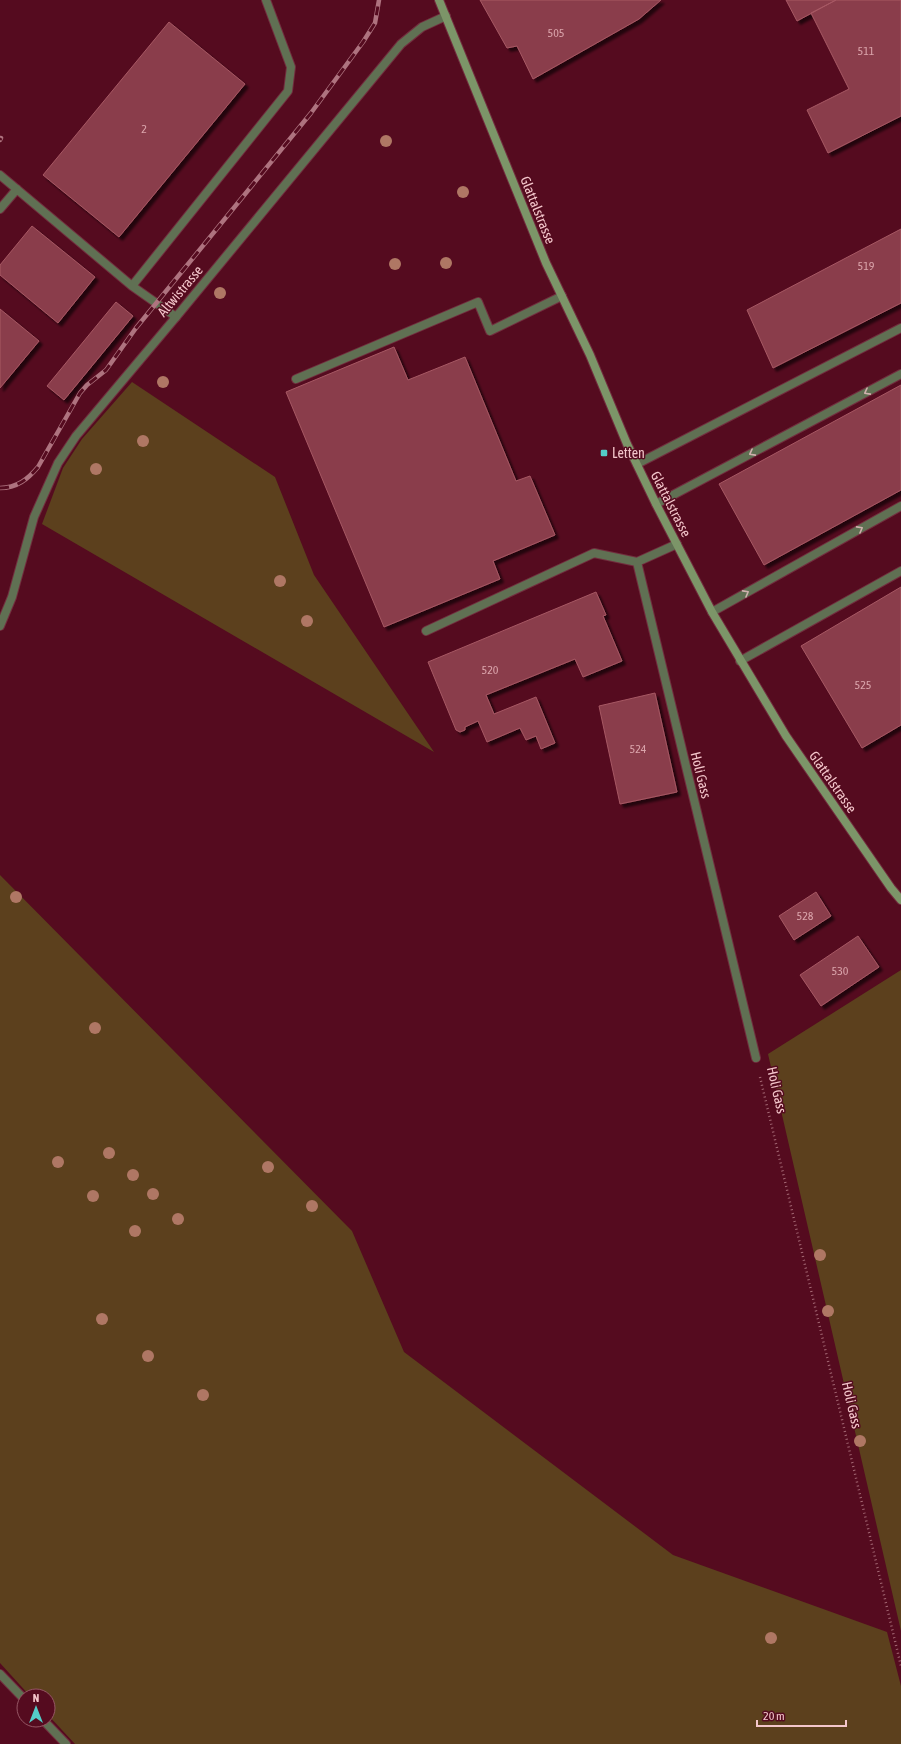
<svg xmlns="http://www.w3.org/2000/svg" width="901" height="1744" font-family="'Asap Condensed',sans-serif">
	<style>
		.green { fill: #5c401d }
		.building { fill: #8a3e4b; stroke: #a75864; filter: url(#shadow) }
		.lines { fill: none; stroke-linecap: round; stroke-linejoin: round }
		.lane-casing { stroke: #722d3e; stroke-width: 10 }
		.street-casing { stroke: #722d3e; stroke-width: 10 }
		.secondary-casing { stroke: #722d3e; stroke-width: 10 }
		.path { stroke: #a36773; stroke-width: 2.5; stroke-dasharray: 1 3; stroke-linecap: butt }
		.lane { stroke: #607053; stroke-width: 8 }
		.street { stroke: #607053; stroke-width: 8 }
		.secondary { stroke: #7c9568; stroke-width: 8 }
		.rail-casing { stroke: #ae737f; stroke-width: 4.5 }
		.rail { stroke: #550b1f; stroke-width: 3; stroke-dasharray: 9; stroke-linecap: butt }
		.tree { fill: #af7764 }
		.oneway { stroke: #cfb0ad }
		.poi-dot { fill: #54cdc8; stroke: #550b1f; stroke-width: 1.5 }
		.labels { text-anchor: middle; stroke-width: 3; stroke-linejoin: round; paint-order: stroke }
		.number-label { font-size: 12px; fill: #daa4ab }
		.street-label { font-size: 14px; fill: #f4c6cb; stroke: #550b1f }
		.poi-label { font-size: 14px; fill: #f4c6cb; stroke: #550b1f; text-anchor: start }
	</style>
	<defs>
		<filter id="shadow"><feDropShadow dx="3.5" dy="3.5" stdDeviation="1" flood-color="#0009"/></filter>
	</defs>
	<rect width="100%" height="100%" fill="#550b1f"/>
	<path class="green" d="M132,382l143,95 39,98 120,177 -392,-228 21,-56 19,-29z
		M0,875l352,356 52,121 269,203 214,77 14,54v58h-826l-27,-29v-19h-18l-30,-33z
		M901,970v661l-133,-577z"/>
	<path class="building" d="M480,0h181l-22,19 -106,60 -16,-33 -10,2z
		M786,0h50l-39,21z
		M836,0h65v116l-73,37 -21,-43 42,-21 -38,-76z
		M169,22l76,62 -126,153 -76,-62z
		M32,226l63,51 -37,46 -58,-48v-10z
		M901,229v74l-128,65 -26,-58z
		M116,302l17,14 -69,84 -17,-14z
		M0,309l39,32 -39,47z
		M394,347l14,33 57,-23 51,124 14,-5 25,59 -62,26 7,18 -116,48 -98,-235z
		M901,385v105l-137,75 -45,-81z
		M901,587v138l-39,23 -61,-102z
		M596,592l10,23 -3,1 19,45 -39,16 -8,-18 -89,36 8,19 42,-17 19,46 -14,6 -5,-13 -10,4 -6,-12 -33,14 -9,-21 -13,6v3l-5,2 -4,-2 -28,-68z
		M655,693l22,99 -57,12 -21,-98z
		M816,892l15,24 -37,24 -15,-24z
		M858,936l21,31 -58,39 -21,-31z"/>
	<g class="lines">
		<g class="lane-casing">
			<path id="lane" d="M0,175l132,111 44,31
				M0,209l17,-20
				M132,286l156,-195 3,-24 -25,-67
				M296,379l182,-77 12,29 72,-35
				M637,464l264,-136
				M656,504l245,-130
				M677,544l-40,18 119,496
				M712,612l189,-106
				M426,631l168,-78 43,9
				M740,661l161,-90"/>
		</g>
		<g class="street-casing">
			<path id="street" d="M0,626l12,-29 22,-80 24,-54 18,-27 100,-119 225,-273 21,-17 24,-11
				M0,1674l24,25
				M43,1720l23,24"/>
		</g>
		<g class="secondary-casing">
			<path id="secondary" d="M439,0l107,263 44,92 37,89 29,60 56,108 74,124 105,152 10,12"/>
		</g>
		<path class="path" d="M760,1077l141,589"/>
		<use href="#lane" class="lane"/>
		<use href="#street" class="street"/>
		<use href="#secondary" class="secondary"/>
		<g class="rail-casing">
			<path id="rail" d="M0,140l1,-2
				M0,488c17,0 28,-9 38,-21l42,-74 7,-8 19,-15 30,-42 175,-215 52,-71 12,-19 4,-23"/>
		</g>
		<use href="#rail" class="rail"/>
	</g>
	<g class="tree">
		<circle cx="386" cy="141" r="6"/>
		<circle cx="463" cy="192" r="6"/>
		<circle cx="446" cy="263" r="6"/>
		<circle cx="395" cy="264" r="6"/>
		<circle cx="220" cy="293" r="6"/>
		<circle cx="163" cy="382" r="6"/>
		<circle cx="143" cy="441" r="6"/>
		<circle cx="96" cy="469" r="6"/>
		<circle cx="280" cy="581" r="6"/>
		<circle cx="307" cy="621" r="6"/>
		<circle cx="16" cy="897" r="6"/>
		<circle cx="95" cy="1028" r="6"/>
		<circle cx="109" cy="1153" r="6"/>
		<circle cx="58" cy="1162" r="6"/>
		<circle cx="268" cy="1167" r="6"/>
		<circle cx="133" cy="1175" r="6"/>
		<circle cx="153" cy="1194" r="6"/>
		<circle cx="93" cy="1196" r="6"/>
		<circle cx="312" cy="1206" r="6"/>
		<circle cx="178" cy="1219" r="6"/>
		<circle cx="135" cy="1231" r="6"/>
		<circle cx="820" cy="1255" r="6"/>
		<circle cx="828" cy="1311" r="6"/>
		<circle cx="102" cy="1319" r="6"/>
		<circle cx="148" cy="1356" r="6"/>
		<circle cx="203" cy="1395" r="6"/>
		<circle cx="860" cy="1441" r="6"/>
		<circle cx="771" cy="1638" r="6"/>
	</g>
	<defs><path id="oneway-chevron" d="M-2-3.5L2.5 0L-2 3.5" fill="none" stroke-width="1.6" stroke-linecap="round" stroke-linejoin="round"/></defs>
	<g class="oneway">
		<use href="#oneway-chevron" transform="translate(867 392) rotate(152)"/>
		<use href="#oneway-chevron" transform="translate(752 453) rotate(152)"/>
		<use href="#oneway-chevron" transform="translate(860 529) rotate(-29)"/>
		<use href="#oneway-chevron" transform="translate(746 593) rotate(-29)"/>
	</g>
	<rect class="poi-dot" x="600" y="449" width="8" height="8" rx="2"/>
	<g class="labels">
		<g class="number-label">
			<text x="556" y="37">505</text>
			<text x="866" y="55">511</text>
			<text x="144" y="133">2</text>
			<text x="866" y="270">519</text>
			<text x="490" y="674">520</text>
			<text x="863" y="689">525</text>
			<text x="638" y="753">524</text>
			<text x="805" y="920">528</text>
			<text x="840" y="975">530</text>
		</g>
		<g class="street-label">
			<text transform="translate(538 210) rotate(68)" y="5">Glattalstrasse</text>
			<text transform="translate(180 291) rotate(-50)" y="5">Altwistrasse</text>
			<text transform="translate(671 504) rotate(63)" y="5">Glattalstrasse</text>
			<text transform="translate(701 775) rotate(76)" y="5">Holi Gass</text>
			<text transform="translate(833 782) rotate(55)" y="5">Glattalstrasse</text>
			<text transform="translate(777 1090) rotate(77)" y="5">Holi Gass</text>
			<text transform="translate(852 1405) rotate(77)" y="5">Holi Gass</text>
		</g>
		<g class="poi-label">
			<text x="612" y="458">Letten</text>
		</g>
	</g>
	<g transform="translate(36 1708)"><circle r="19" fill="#550b1f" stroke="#955664"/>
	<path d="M0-3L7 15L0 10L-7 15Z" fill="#54cdc8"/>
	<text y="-6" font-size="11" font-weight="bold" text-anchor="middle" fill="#f4c6cb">N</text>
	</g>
	<path d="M757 1720v6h89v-6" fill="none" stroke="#f4c6cb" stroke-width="2"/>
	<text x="763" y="1720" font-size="12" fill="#f4c6cb" stroke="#550b1f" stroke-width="3" paint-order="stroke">20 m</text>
</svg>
